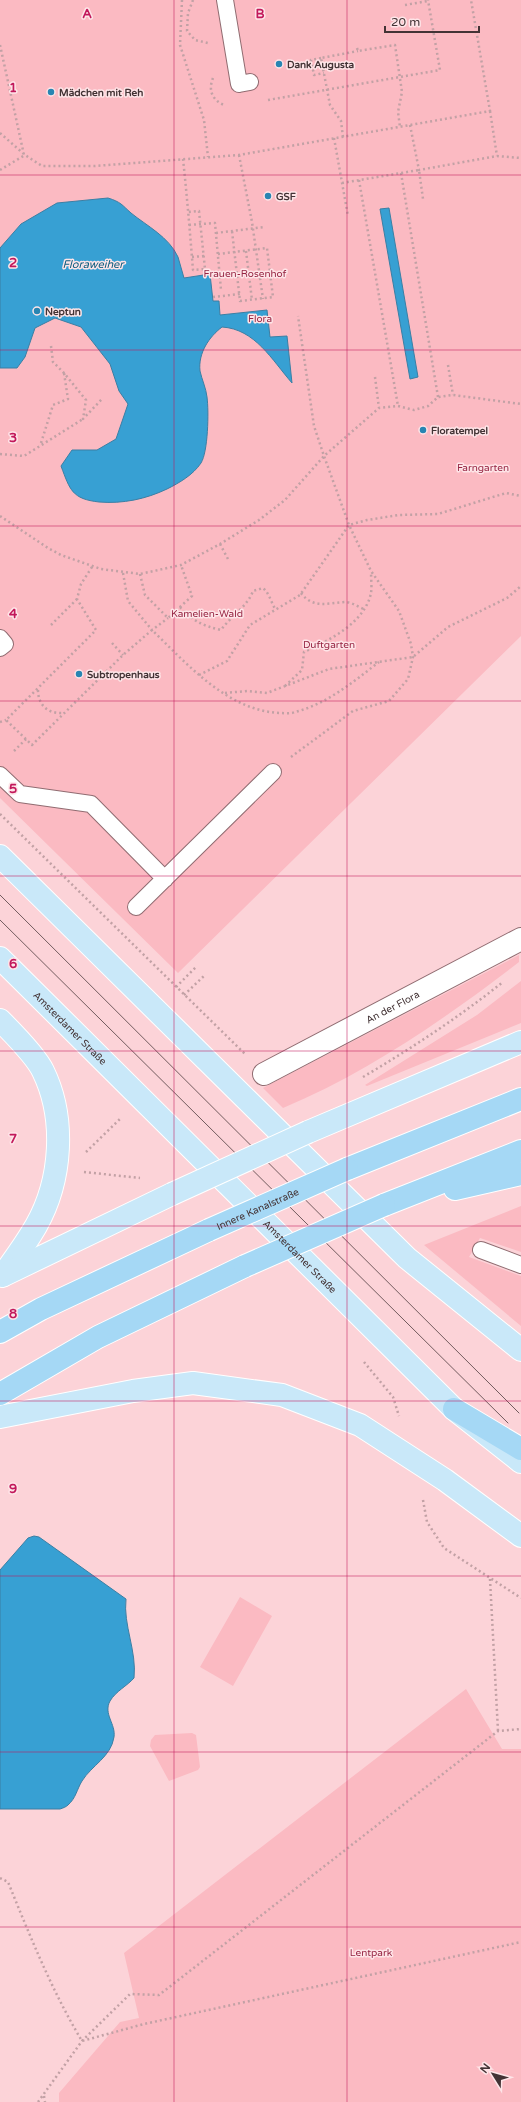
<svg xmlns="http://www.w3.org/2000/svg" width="521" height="2102" font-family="'Varela Round',sans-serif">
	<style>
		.green { fill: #fbbac2 }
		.water { fill: #37a0d3; stroke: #3b7fa4 }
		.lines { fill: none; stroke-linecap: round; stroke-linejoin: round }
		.lane-casing { stroke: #906c71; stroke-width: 18 }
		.street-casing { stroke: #906c71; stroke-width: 24 }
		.primary-casing { stroke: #fff; stroke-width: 24 }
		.highway-casing { stroke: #fff; stroke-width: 24 }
		.path { stroke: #c2a1a5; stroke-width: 2.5; stroke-dasharray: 2 3; stroke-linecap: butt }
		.lane { stroke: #fff; stroke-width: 16 }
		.street { stroke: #fff; stroke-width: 22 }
		.primary { stroke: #c9e8f9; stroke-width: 22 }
		.highway { stroke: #a5d8f5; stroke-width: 22 }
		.tram { stroke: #725b5e; stroke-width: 1 }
		.primary-bridge-casing { stroke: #fff; stroke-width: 24; stroke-linecap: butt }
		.highway-bridge-casing { stroke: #fff; stroke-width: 24; stroke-linecap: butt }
		.primary-bridge { stroke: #c9e8f9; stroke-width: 22 }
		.highway-bridge { stroke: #a5d8f5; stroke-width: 22 }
		.grid { fill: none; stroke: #c2185b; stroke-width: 1; stroke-opacity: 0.55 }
		.poi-dot { fill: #2885b2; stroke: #fee5e8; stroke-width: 1.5 }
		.labels { text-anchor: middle; stroke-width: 3; stroke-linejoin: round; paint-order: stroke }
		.poi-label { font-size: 10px; font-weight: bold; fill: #433335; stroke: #fee5e8; text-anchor: start }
		.park-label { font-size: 10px; fill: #962442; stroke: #fee5e8 }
		.street-label { font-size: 10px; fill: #433335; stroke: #fee5e8 }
		.water-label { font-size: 11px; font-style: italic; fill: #0c5d7f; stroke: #fee5e8 }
		.grid-label { font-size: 13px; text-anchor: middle; font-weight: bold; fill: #c2185b; stroke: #fee5e8; stroke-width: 3; stroke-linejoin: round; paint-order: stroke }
	</style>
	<rect width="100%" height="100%" fill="#fcd3d8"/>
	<path class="green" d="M0,0h521v636l-343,337 -178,-175z
		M519,955v7c-73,56 -150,110 -236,146l-20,-20z
		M521,981v42l-154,63 -2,-1 112,-70z
		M521,1206v46l-41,-14 -11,19 52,19v50l-97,-81z
		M240,1597l32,19 -39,70 -33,-19z
		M466,1689l36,60h19v353h-462v-9l61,-71 19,-4 -15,-65z
		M192,1733l4,2 4,32 -2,3 -29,11 -19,-35 1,-6 4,-5z"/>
	<path class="water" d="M108,198c13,4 14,7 23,15 16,13 38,24 47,44 2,7 4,14 6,21l26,-4 3,27h6l1,14 47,-5 3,27 17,-1 5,47c-20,-23 -37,-54 -70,-56 -13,10 -24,26 -22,44 2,9 6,17 7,26 2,15 1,55 -6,66 -8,12 -22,20 -34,26 -21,10 -44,15 -68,13 -27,-3 -29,-12 -38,-36l11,-16h25l19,-11 12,-35 -9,-13 -9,-27 -29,-37 -26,-9 -20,10 -10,29 -8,11h-17v-120l21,-24 36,-21z
		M389,208l29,169 -8,2 -30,-170z
		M34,1536l5,1 87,62c-3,26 11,52 8,79 -7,8 -18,13 -24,23 -7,13 6,23 4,36 -3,20 -22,28 -32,44 -5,8 -6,17 -14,24 -2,2 -5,3 -8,4h-60v-239l28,-32z"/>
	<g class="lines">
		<g class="lane-casing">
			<path id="lane" d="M225,0l14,84 11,-2
				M0,638l5,6 -5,4
				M0,775l20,19 71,10 74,75
				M136,907l137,-135
				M481,1250l40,15"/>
		</g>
		<g class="street-casing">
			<g id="street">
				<path id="s1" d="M264,1074l257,-135"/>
			</g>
		</g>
		<g class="primary-casing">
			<g id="primary">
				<path d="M0,856l407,402 114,92"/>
				<path id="s2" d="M0,958l454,451 67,53"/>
				<path d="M0,1020c12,12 36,36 43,51 23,47 19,109 -7,155 -10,17 -22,34 -34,50"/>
				<path d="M308,1132l213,-90"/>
				<path d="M4,1275l168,-81"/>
				<path d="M0,1417l133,-26 60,-8 89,12 78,30 85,55 76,56"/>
			</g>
		</g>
		<g class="highway-casing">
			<path id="highway" d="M347,1169l174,-70
				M455,1189l66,-15
				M384,1205l137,-54
				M0,1332l41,-23 168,-79
				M0,1394l98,-57 147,-71
				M454,1409l67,40"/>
		</g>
		<path class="path" d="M182,0l-2,45 24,75 4,37
			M193,0l-5,13 -1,18 8,9 13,3
			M405,5l23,-4
			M0,45l24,110
			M357,48l1,3 37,-6 7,47 -4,20 2,15
			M321,58l-10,2 3,15 10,-2
			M213,78c-5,12 -1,22 11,27
			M268,100l172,-30 -12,-70
			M490,111l7,45
			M410,125l9,45 78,-14 24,2
			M0,133l25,22 17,11h53l144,-11 251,-44 -19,-111
			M343,137l-2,-16 -11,-16 -9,-47 37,-7
			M334,138l14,78
			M239,155l13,67 11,77
			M183,159c4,37 7,74 10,111l12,-1 -6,-58 -11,1
			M0,170l25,-15
			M401,173l37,224
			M359,180l39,226
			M342,183l77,-13 4,29
			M189,225l26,-2 6,67
			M216,233l48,-6
			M246,251l6,49
			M218,254c16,-2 33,-4 49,-6l6,49 -33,4 -8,-70
			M192,257l12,-1
			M213,297l27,-3
			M51,346l2,16 11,11 22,27 -3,19 19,-20
			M448,365l5,30
			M375,377l4,31
			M41,443l12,-38 15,-6 -4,-26
			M0,454l24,2 59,-37
			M0,516l48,32 13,7 40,14 39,5 41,-9 39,-21 39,-24 26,-20 39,-44 55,-48 19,-2 16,4 14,-4 10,-9 15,-2 68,9
			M220,544l9,17
			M92,567l-11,17 -4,15 19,31 -90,90 26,25 91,-90 29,-25c35,34 76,81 128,83 5,0 11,1 15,-1 32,-8 58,-30 84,-50
			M123,573l5,28 24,29 16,-12
			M140,574l5,21 23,23 24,-22 -11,-31
			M301,593c12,16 27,10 44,9 7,0 13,5 19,7
			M180,607c11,13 23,19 41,23 10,-14 26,-23 32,-39l10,-3c7,6 8,15 13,22
			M51,625l26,-26
			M112,643l11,12
			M199,675l28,-14 23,-36 50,-30 49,-70 18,-5 32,-5 39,-1 68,-21 15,3
			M285,686l17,-16 2,-18c24,-11 61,-29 67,-59 1,-6 0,-15 0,-21
			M38,690c0,15 10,24 25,23
			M225,693l22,-2 20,2 62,-24 84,-12 35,-30 59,-29 14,-12
			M0,722l6,-2
			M14,751l12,-12
			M291,757l62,-46 36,-10 19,-22 5,-22 -2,-13 -12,-33 -28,-40 -22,-46 -25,-69 -10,-30 -16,-110
			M0,814l246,241
			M176,987l21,-21
			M184,995l21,-20
			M363,1077c49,-29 96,-60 140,-95
			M86,1152l35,-34
			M84,1172l56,6
			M364,1362l29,35 6,19
			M423,1500l4,22 17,26 77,50
			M490,1579l8,152
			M0,1878l8,4c22,54 44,109 74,159l62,-17 377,-82
			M44,2096l1,6
			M38,2102l44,-61 48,-47 29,1 339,-264 23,-2"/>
		<use href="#lane" class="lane"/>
		<use href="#street" class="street"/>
		<use href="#primary" class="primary"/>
		<use href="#highway" class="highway"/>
		<path class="tram" d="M0,895l519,518
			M0,920l508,503"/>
		<g class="primary-bridge-casing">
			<path id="primary-bridge" d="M172,1194l136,-62"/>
		</g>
		<g class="highway-bridge-casing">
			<g id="highway-bridge">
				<path id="s3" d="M209,1230l138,-61"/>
				<path d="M245,1266l139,-61"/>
			</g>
		</g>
		<use href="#primary-bridge" class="primary-bridge"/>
		<use href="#highway-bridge" class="highway-bridge"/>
	</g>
	<path class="grid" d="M174,0v2102M347,0v2102M0,175h521M0,350h521M0,526h521M0,701h521M0,876h521M0,1051h521M0,1226h521M0,1401h521M0,1576h521M0,1752h521M0,1927h521"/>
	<g class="poi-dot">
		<circle cx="279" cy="64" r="4"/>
		<circle cx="51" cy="92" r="4"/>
		<circle cx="268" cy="196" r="4"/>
		<circle cx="37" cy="311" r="4"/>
		<circle cx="423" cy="430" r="4"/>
		<circle cx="79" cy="674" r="4"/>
	</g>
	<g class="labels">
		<g class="poi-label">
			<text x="287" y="68">Dank Augusta</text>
			<text x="59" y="96">Mädchen mit Reh</text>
			<text x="276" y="200">GSF</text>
			<text x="45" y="315">Neptun</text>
			<text x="431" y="434">Floratempel</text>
			<text x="87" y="678">Subtropenhaus</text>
		</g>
		<g class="park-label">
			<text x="245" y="277">Frauen-Rosenhof</text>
			<text x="260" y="322">Flora</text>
			<text x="483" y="471">Farngarten</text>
			<text x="207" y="617">Kamelien-Wald</text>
			<text x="329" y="648">Duftgarten</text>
			<text x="371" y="1956">Lentpark</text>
		</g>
		<g class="street-label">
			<text dy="4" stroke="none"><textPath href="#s1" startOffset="145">An der Flora</textPath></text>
			<text dy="4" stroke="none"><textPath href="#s2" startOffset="99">Amsterdamer Straße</textPath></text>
			<text dy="4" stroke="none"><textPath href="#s3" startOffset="53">Innere Kanalstraße</textPath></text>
			<text dy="4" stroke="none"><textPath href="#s2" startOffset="423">Amsterdamer Straße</textPath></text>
		</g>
		<g class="water-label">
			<text x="93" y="268">Floraweiher</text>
		</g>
	</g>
	<g class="grid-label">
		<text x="87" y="18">A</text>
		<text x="260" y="18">B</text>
		<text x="13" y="92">1</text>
		<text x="13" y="267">2</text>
		<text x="13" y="442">3</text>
		<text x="13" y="618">4</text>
		<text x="13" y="793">5</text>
		<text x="13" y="968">6</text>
		<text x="13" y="1143">7</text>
		<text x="13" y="1318">8</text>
		<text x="13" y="1493">9</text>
	</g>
	<g transform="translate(493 2074) rotate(307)" stroke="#fee5e8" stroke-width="3" paint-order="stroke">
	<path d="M0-3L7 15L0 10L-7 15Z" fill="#433335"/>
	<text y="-6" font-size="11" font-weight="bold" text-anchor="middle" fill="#433335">N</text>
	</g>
	<path d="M385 26v6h94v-6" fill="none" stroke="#433335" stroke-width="2"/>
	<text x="391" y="26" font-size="12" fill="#433335" stroke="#fee5e8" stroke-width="3" paint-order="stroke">20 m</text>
</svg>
